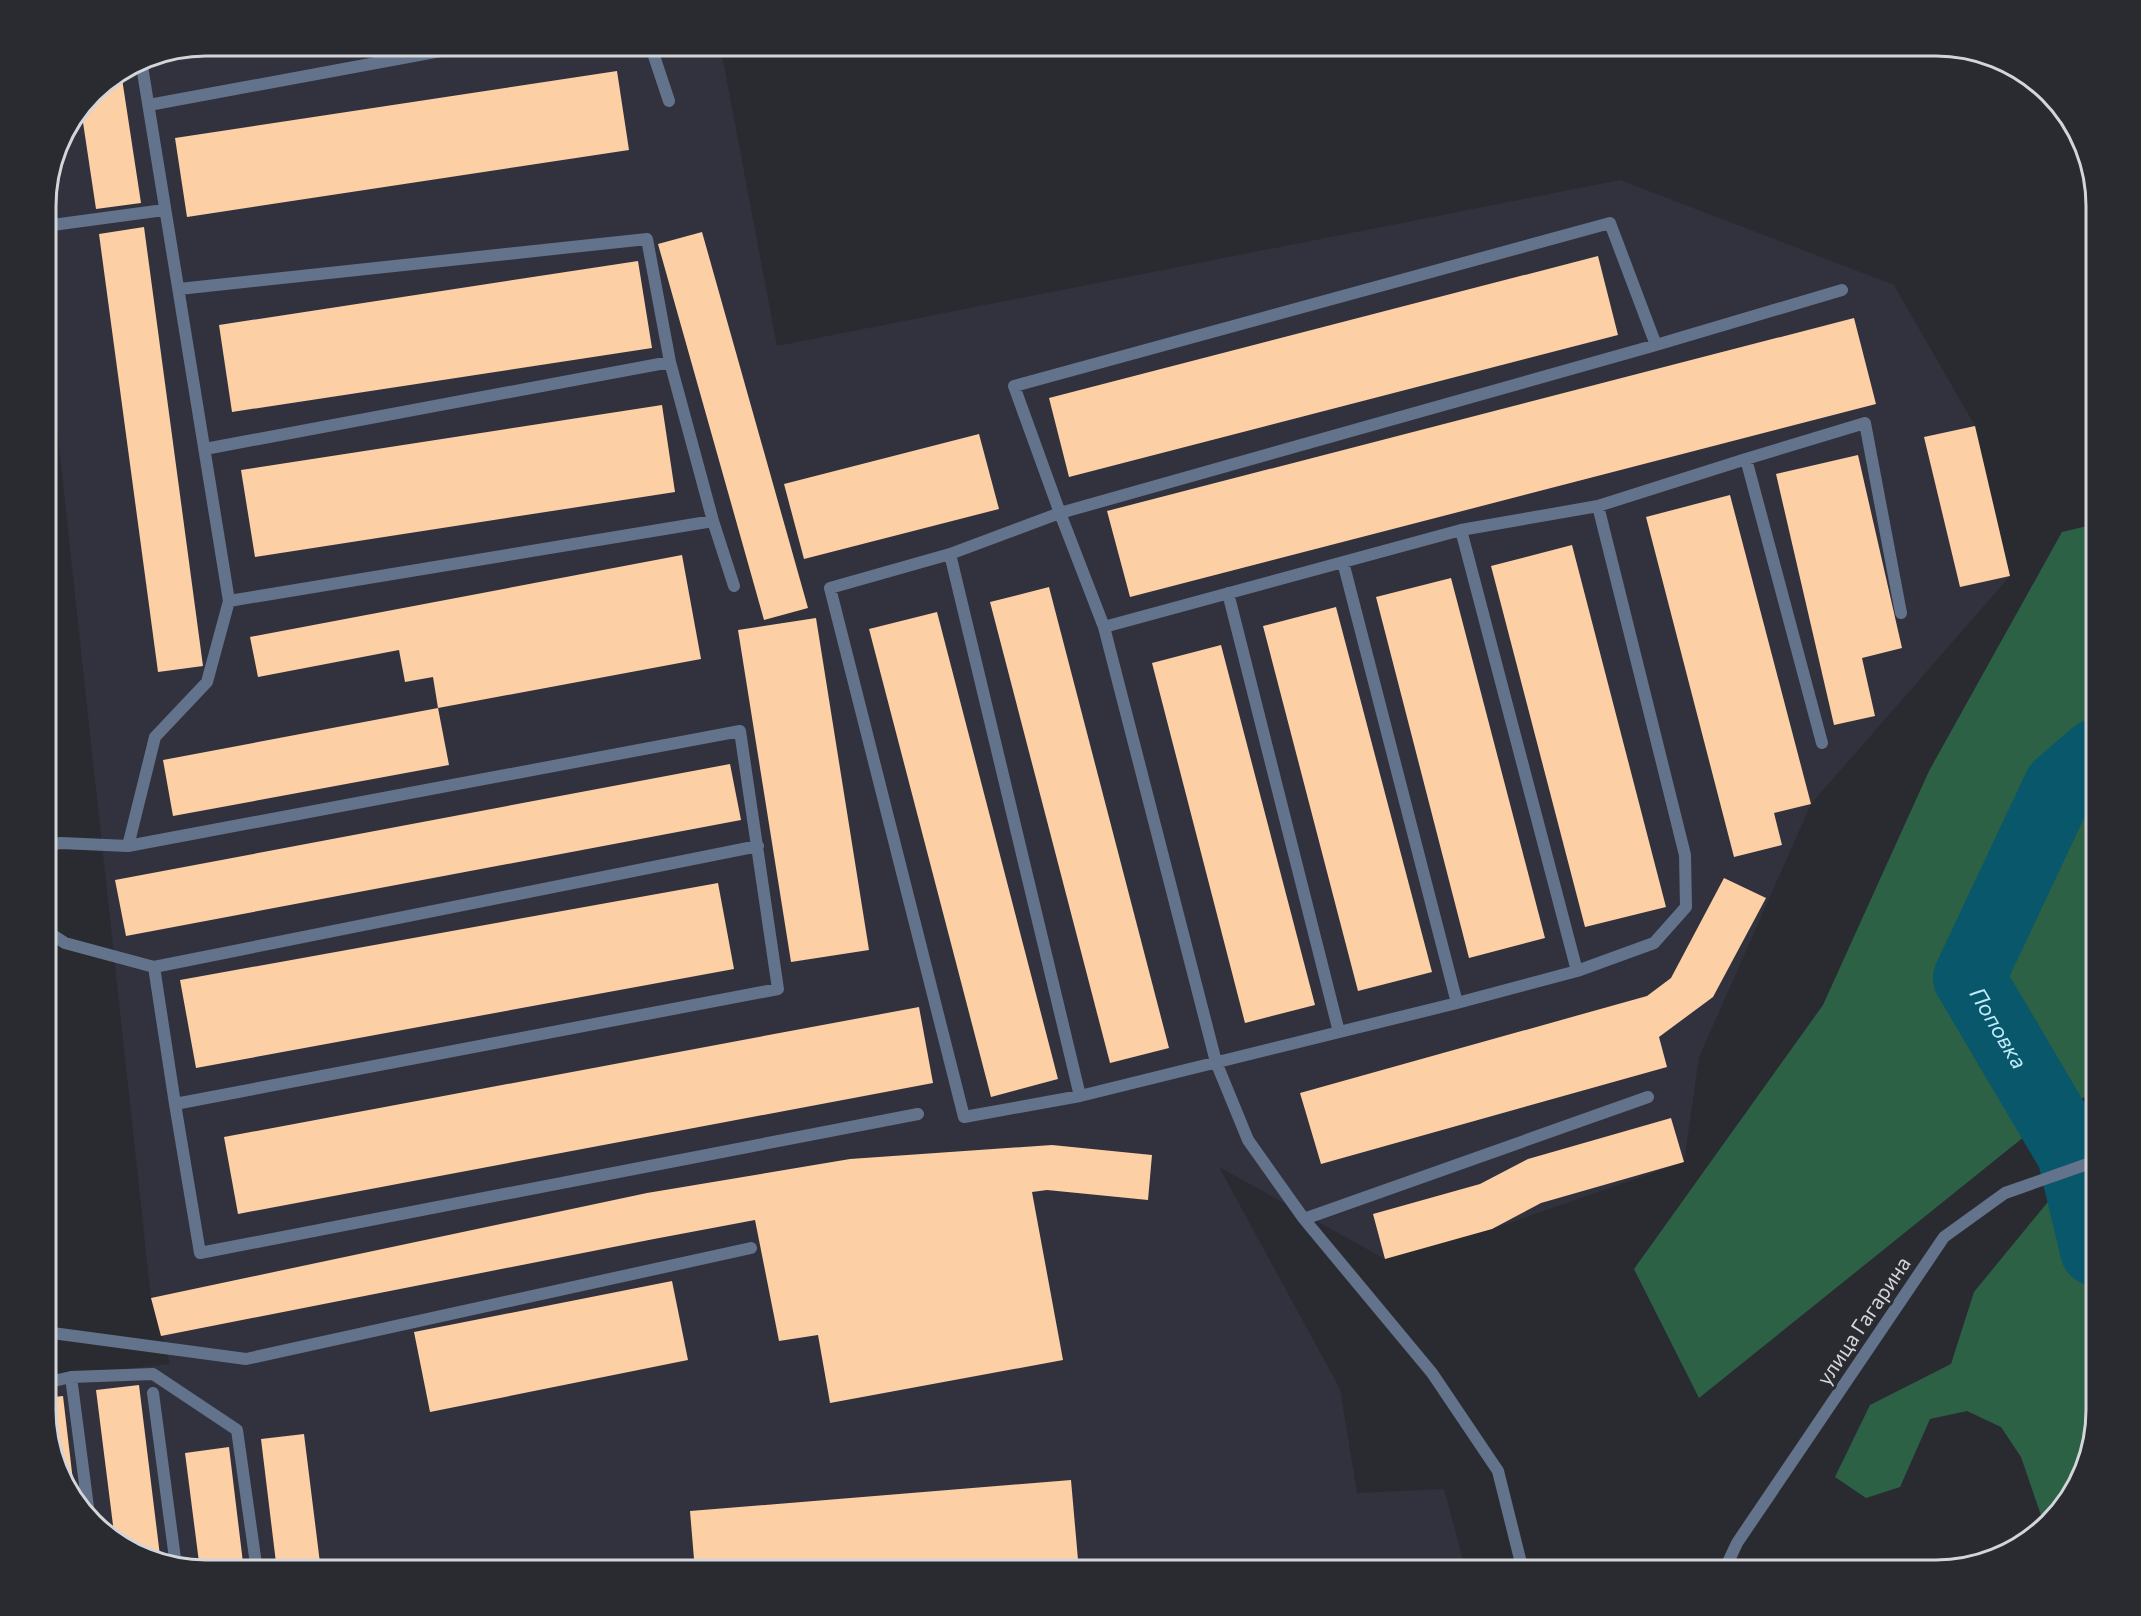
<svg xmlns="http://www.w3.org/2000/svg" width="2141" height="1616" font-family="Commissioner,sans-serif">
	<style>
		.built { fill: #31323e }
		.green { fill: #2c6146 }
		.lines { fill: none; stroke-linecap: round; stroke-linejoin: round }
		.river { stroke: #08576b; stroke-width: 72 }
		.building { fill: #fccfa5 }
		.service { stroke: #63738b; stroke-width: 12 }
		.minor { stroke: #63738b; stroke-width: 12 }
		.labels { text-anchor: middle; stroke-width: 6; stroke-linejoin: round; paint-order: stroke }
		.street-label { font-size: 21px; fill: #d4d5d9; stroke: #2a2b31 }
		.water-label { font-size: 22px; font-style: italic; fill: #bfebfa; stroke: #2a2b31 }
		.rim { fill: none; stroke: #d4d5d9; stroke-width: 3 }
	</style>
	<rect width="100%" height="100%" fill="#2a2b31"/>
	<path class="built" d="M206,45h514l57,301 843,-166 274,105 81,141 35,150 -199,228 -112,253 -15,105 -192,67 -107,30 -166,-92 121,222 17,104 87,-4 22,82h-1260l-52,-9 -46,-24 -46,-56 -17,-62v-42l125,-14 -19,-66 -106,-981v-122l17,-61 38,-49 45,-28z
		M891,45h228l-34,12 -197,-4z"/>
	<path class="green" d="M2096,524v567l-46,25 -351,282 -65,-129 189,-264 106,-234 133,-239z
		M2083,1190l13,1v219l-9,52 -24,46 -19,16 -23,-67 -20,-30 -34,-16 -37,8 -30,68 -34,11 -31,-21 35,-72 81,-41 23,-72 73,-89z"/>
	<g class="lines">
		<path class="river" id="s1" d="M2096,755l-37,32 -90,191 104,176 23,96"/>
	</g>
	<path class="building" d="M617,71l12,79 -442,67 -12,-79z
		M121,72l20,131 -45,6 -15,-100 19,-24z
		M144,227l59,439 -45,6 -59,-438z
		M702,232l106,376 -44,12 -106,-376z
		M1598,256l20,79 -549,142 -20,-79z
		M638,261l14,87 -420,64 -13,-87z
		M1854,318l22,86 -746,193 -23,-86z
		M662,405l13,87 -420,65 -14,-87z
		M1975,426l35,150 -50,11 -36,-150z
		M979,434l20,75 -195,50 -20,-75z
		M1858,455l44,193 -40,10 13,58 -41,9 -58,-251z
		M1730,495l81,309 -37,9 8,32 -48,12 -88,-340z
		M1572,545l94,362 -81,20 -94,-361z
		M682,555l19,104 -263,49 -5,-31 -28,5 -6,-32 -141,27 -8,-40z
		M1451,578l94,360 -76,20 -93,-361z
		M1049,587l120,461 -59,15 -120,-461z
		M1336,607l96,365 -74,19 -95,-365z
		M937,612l121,467 -67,18 -122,-468z
		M816,618l53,332 -78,12 -53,-332z
		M1221,645l94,360 -70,18 -93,-360z
		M438,708l11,57 -276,51 -10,-56z
		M730,764l11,56 -615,116 -11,-56z
		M1724,878l42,20 -53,99 -54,40 8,30 -346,97 -21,-71 347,-97 24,-18z
		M718,883l16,86 -538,99 -16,-88z
		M919,1007l14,76 -695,131 -14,-77z
		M1671,1118l13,44 -143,41 -49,26 -107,30 -12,-45 107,-30 48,-25z
		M1052,1145l100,10 -4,45 -101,-10 -15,2 31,168 -233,43 -12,-68 -39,6 -24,-121 -101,19 -493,97 -10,-38 496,-105 203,-34z
		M672,1281l16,79 -258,52 -16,-80z
		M139,1385l22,179 -7,-2 -39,-21 -19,-151z
		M63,1396l12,102 -13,-16 -17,-62v-22z
		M304,1434l17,137h-44l-16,-132z
		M229,1447l15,124 -44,-1 -15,-117z
		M1071,1480l8,91h-384l-5,-60z"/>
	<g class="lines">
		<path class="service" d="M632,45l21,8 16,48
			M149,105l324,-60
			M45,226l119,-16
			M179,289l468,-50 23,123 43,159
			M1656,345l-46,-122 -596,163 46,127 596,-168 186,-55
			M205,449l465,-87
			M1746,459l119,-36 36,190
			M1598,506l148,-47 76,284
			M1461,530l116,441
			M950,554l130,542
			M1343,562l114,441
			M1228,593l111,439
			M229,601l484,-80 21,65
			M1104,627l-44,-114 -110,41 -120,34 134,529 116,-21 377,-93 120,-32 77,-28 32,-36 -1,-52 -87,-349 -137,24 -357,97 112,435 32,78 56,79 128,154 66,98 25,100
			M45,845l16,-2 67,3 27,-109 52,-55 22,-81 -88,-541
			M128,846l612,-115 38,258 -603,115 25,149 718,-139
			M45,930l20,13 89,24 604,-121
			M154,967l21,137
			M1304,1219l344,-122
			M45,1332l201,27 505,-111
			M71,1377l18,138
			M45,1383l26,-6 82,-3 84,56 20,141
			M153,1393l23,173"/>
		<path class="minor" d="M1724,1571l13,-28 207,-306 61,-44 91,-32"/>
	</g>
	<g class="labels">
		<g class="street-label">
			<text transform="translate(1864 1321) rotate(-56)" y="7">улица Гагарина</text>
		</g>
		<g class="water-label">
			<text dy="8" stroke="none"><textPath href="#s1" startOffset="318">Поповка</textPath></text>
		</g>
	</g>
	<path d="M0 0H2141V1616H0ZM206 56H1936A150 150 0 0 1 2086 206V1410A150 150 0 0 1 1936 1560H206A150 150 0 0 1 56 1410V206A150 150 0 0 1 206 56Z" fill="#2a2b31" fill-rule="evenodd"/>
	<path class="rim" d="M206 56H1936A150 150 0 0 1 2086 206V1410A150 150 0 0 1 1936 1560H206A150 150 0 0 1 56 1410V206A150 150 0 0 1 206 56Z"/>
</svg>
